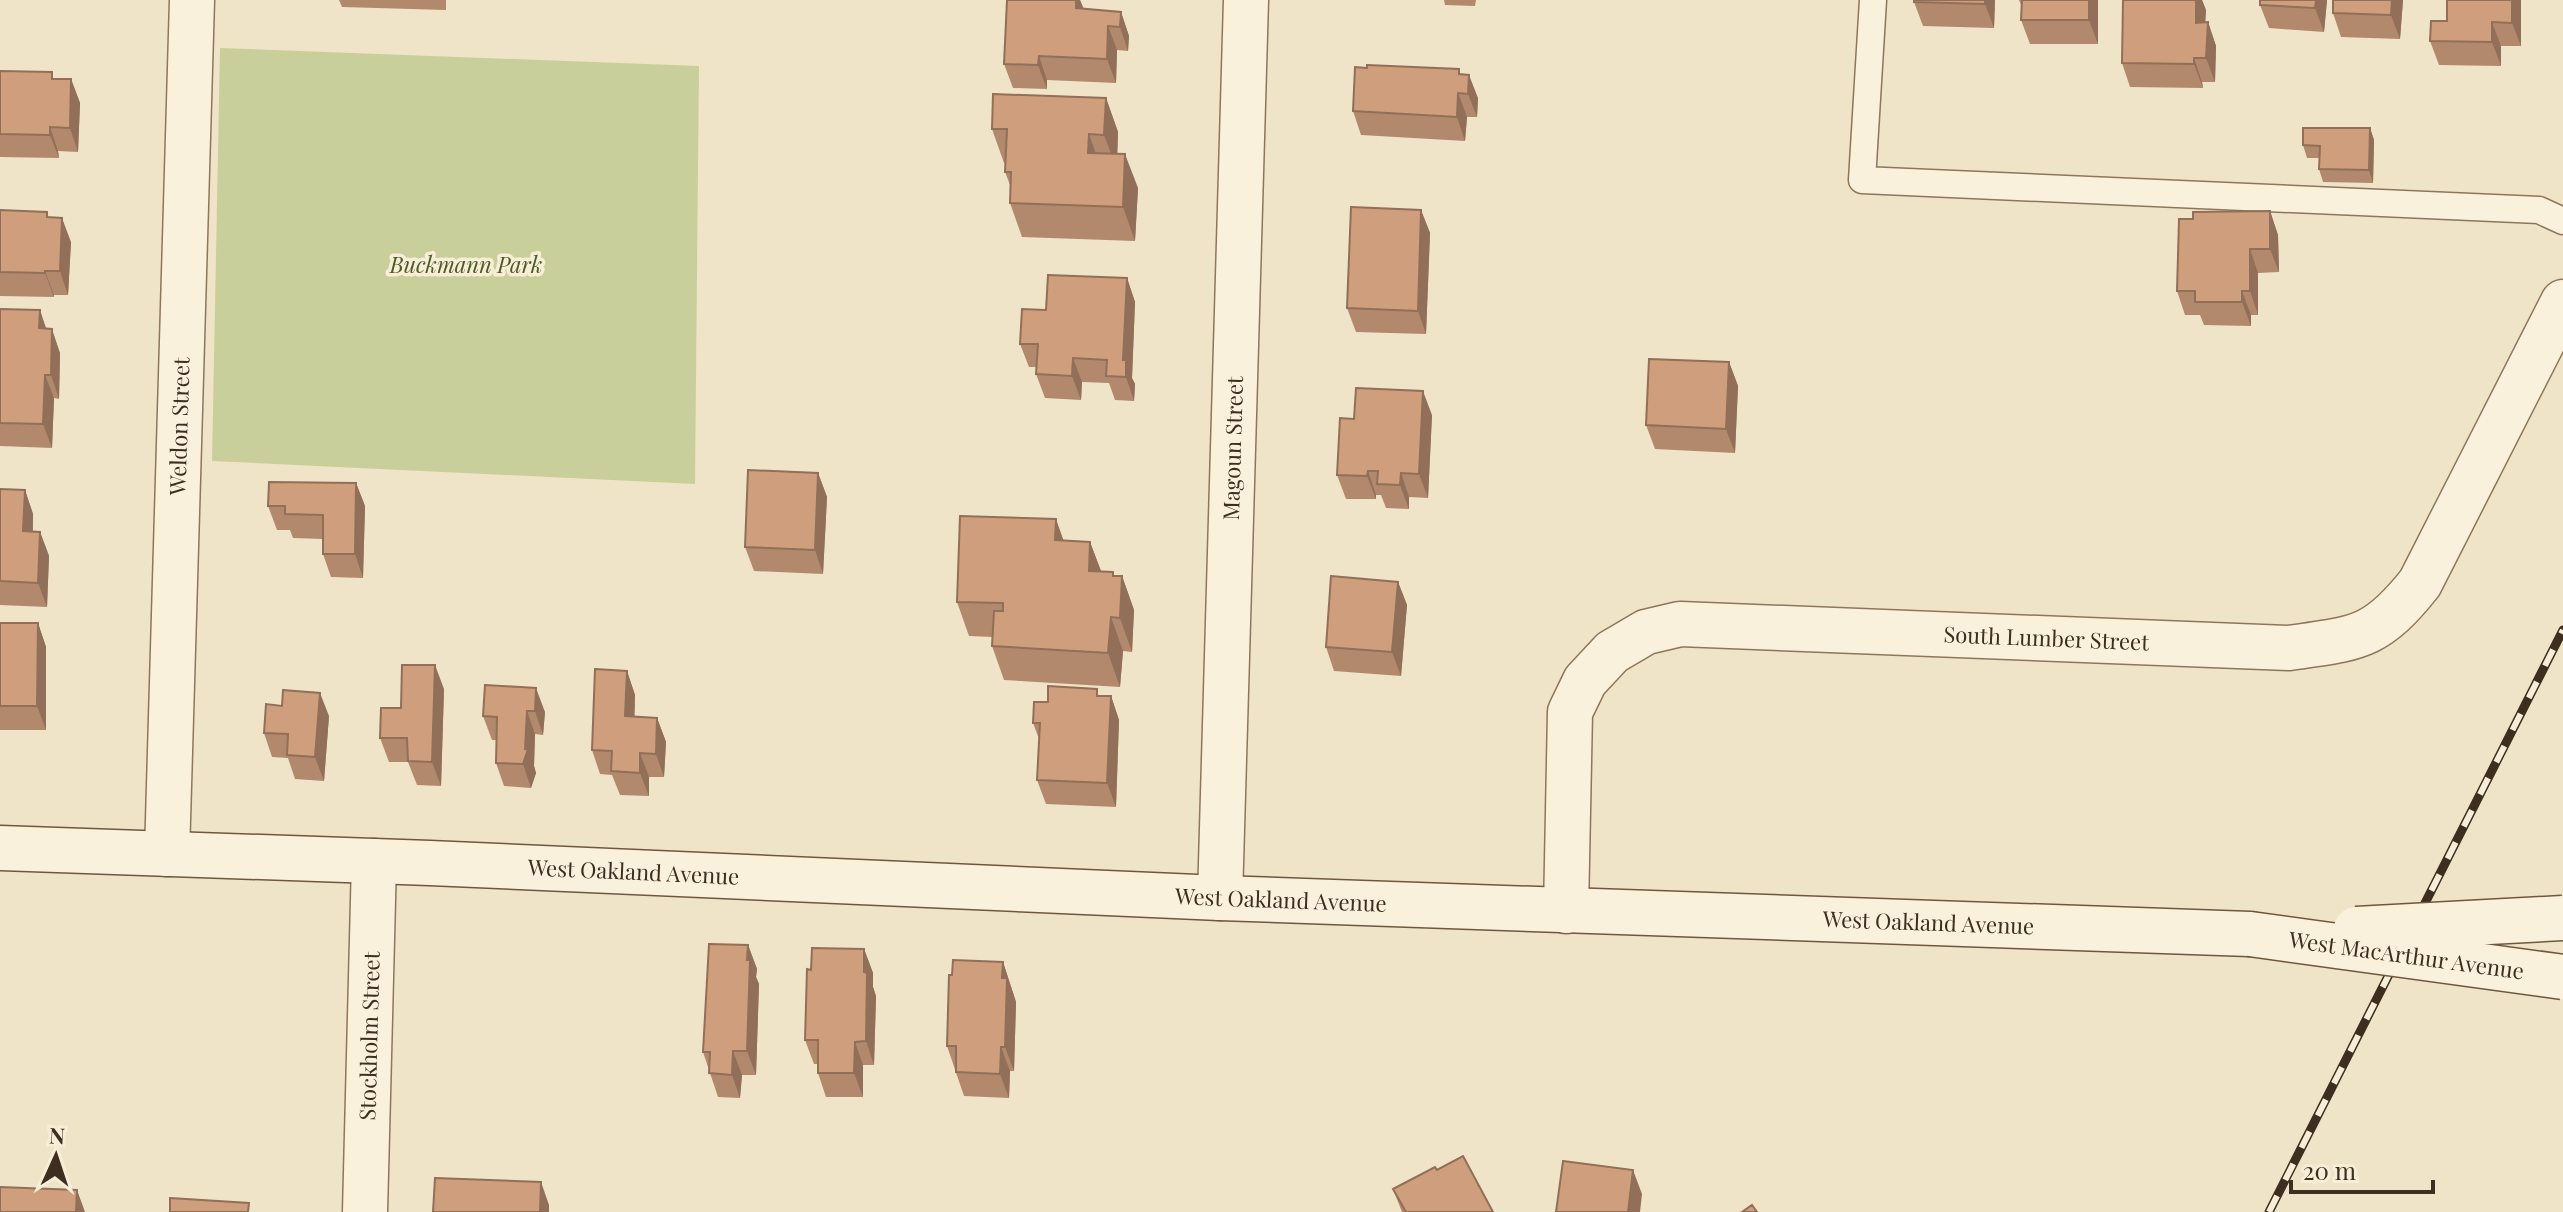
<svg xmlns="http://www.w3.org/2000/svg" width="2563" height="1212" font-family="'Playfair Display',serif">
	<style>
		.green { fill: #c9cf9b }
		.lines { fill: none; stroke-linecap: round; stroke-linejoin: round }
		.lane-casing { stroke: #8d765c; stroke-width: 29 }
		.street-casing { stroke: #8d765c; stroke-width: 47 }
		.secondary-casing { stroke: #6f573f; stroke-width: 47 }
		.lane { stroke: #faf1dc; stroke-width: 26 }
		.street { stroke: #faf1dc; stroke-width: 44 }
		.secondary { stroke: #faf1dc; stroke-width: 44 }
		.rail-casing { stroke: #3d2e20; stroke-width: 9 }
		.rail { stroke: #f7eed8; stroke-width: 6; stroke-dasharray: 18; stroke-linecap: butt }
		.secondary-bridge-casing { stroke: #6f573f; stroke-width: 47; stroke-linecap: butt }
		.secondary-bridge { stroke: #faf1dc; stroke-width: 44 }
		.wall { fill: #b2896c }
		.shaded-wall { fill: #916f58 }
		.building { fill: #cf9f7d; stroke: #916f58; stroke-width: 2 }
		.labels { text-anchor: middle; stroke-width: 7; stroke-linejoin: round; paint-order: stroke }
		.park-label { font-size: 22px; font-style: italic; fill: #4d5a26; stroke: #f7eed8 }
		.street-label { font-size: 22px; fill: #3d2e20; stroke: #f7eed8 }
	</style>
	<rect width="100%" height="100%" fill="#f0e4c8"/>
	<path class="green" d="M220,48l479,18 -4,418 -483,-23z"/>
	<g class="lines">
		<g class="lane-casing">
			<path id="lane" d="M1873,0l-11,180 677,30 24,11"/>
		</g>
		<g class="street-casing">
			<g id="street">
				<path id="s1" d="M167,854l25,-854"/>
				<path id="s2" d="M1220,898l26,-898"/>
				<path id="s3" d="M1566,911l4,-199 15,-31 27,-29 34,-20 34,-8 609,24c68,-10 86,-8 131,-65l143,-281"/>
				<path id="s4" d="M365,1212l9,-351"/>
			</g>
		</g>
		<g class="secondary-casing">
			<g id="secondary">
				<path id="s5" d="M0,848l430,15 790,35 1030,36"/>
			</g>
		</g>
		<use href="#lane" class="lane"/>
		<use href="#street" class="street"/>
		<use href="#secondary" class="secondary"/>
		<g class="rail-casing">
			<path id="rail" d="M2269,1212l294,-582"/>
		</g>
		<use href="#rail" class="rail"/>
		<g class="secondary-bridge-casing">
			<g id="secondary-bridge">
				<path d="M2356,929l207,-11"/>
				<path id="s6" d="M2250,934l313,43"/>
			</g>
		</g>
		<use href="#secondary-bridge" class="secondary-bridge"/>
	</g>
	<path class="wall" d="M339,0h107v10l-104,-3z
		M1080,0l4,9 37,3 8,24 -1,15 -11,-1 -1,33 -69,-3v9l-34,-1 -9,-24z
		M1444,0h32l-1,6 -30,-1z
		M1995,0l-1,28 -71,-2 -9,-24z
		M2019,0h79v44h-68l-9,-24 1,-13z
		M2123,0h79l4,10 -1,12h3l8,24 -1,36h-13l1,6 -73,-1 -8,-24z
		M2260,0h67l-3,32 -55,-4 -9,-23z
		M2333,0h70l-3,39 -59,-2 -8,-24z
		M2521,0v46h-20v20l-62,-1 -9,-24z
		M0,71l54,8h17l9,24 -2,49 -20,-1 1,7 -59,-1z
		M1461,74l17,24 -1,19h-10l-2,24 -104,-6 -8,-24z
		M1106,98l12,34 -1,22 21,34 -3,53 -113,-4 -12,-34v-18l-5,-13 1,-9h-2l-12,-34z
		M2370,128l4,12 -1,43 -50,-1 -4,-13v-11h-12l-4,-13z
		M0,210l47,2 2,6 22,24 -3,53h-14v2l-54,-1z
		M1421,210l9,23 -4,101 -70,-2 -9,-24z
		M2270,211l8,24 1,37 -21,1v42h-7v11l-47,-1 -4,-10h-15l-8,-24 16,-72z
		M1127,278l8,24 -3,76 3,6 -1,17 -19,-1 -6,-17 -27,-1 -1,18 -36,-2 -9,-24 1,-7h-8l-9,-23 26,-34z
		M0,309l46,20 14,24 -1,46 -5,-1 -2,50 -52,-2z
		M1729,362l9,24 -3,67 -80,-4 -9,-24z
		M1432,415l-4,83 -19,-1v12l-23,-1 -5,-13h-5v4h-30l-9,-24 17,-56z
		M818,473l9,24 -4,77 -69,-3 -9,-24z
		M356,483l9,23 -2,72 -32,-1 -8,-23v-15l-30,-1 -3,-8h-13l-9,-24z
		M0,489l25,1 8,24v17l7,1 9,24 -2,51 -47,-2z
		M1064,541l26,1 11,30h12l1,4h8l12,34 -2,42 -9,-1 -3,36 -116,-7 -12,-34 1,-9 -24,-1 -12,-34z
		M1398,582l9,23 -6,71 -67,-5 -8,-24z
		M0,623h38l8,24v83h-46z
		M627,671l8,24 -1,22 23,1 9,24 -2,35h-15v19l-29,-1 -8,-20 -12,-1 -8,-24z
		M485,685l60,27 -2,23 -8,-1 -1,32 2,7 -5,15 -27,-2 -8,-23v-23h-4l-9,-24z
		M444,689l-3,97 -24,-1 -9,-23h-19l-9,-24 21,-30z
		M1100,696h11l8,24 -3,87 -70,-3 -9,-24 2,-41 -6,-16 15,-21z
		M329,716l-5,65 -29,-2 -7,-21 -16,-1 -8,-24z
		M748,945l9,24 -1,8 3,7 -3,91h-14l-2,23 -22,-1 -15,-45z
		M864,949l9,24v14l3,9 -2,69h-11v32h-37l-8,-24v-9h-4l-9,-24z
		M1003,962l13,40 -2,69h-4l-1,27 -45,-2 -17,-50z
		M1437,1170l56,42h-91l-9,-23z"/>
	<path class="shaded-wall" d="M1076,0h4l5,13 -9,-5z
		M1985,0h10l-1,28 -9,-24z
		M2089,0h9v44l-9,-24z
		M2196,0h6l4,10 -2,36 -8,-23z
		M2316,0h11l-3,32 -9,-24z
		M2392,0h11l-3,39 -9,-24z
		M2512,0h9v46l-9,-23z
		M1121,12l8,24 -1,15 -8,-24z
		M2208,22l8,24 -1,36 -9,-24z
		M2492,22l9,24v20l-9,-24z
		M1108,26l9,24 -1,33 -9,-24z
		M1039,56l8,24v9l-9,-24z
		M2194,58l8,24 1,6 -9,-24z
		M1469,75l9,23 -1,19 -9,-23z
		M71,79l9,24 -2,49 -8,-24z
		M1458,93l9,24 -2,24 -8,-24z
		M1106,98l12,34 -1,37 -13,-34z
		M50,127l8,24 1,7 -9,-23z
		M2370,128l4,12 -1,43 -4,-13z
		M1089,134l12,34 -13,-15z
		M1125,154l13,34 -3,53 -12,-34z
		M1421,210l9,23 -4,101 -8,-23z
		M2270,211l8,24 1,37 -9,-23z
		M62,218l9,24 -3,53 -8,-24z
		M2250,249l8,24v42l-8,-24z
		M45,271l9,24v2l-9,-24z
		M1127,278l8,24 -3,76 3,6 -1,17 -8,-24 -3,-17z
		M2242,291l9,24v11l-9,-24z
		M40,310l8,24 -9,-6z
		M52,329l8,24 -1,46 -8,-24z
		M1073,358l9,24 -1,18 -9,-24z
		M1729,362l9,24 -3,67 -9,-24z
		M45,375l9,23 -2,50 -9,-24z
		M1423,391l9,24 -4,83 -9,-24z
		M1368,471l8,24v4l-9,-23z
		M818,473l9,24 -4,77 -8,-24z
		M1401,473l8,24v12l-9,-24z
		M356,483l9,23 -2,72 -8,-24z
		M25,490l8,24 -1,41 -9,-24z
		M1056,519l12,34 -13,-13z
		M40,532l9,24 -2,51 -9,-24z
		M1090,542l13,34 -14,-5z
		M1113,572l8,22 1,-18 12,34 -2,42 -12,-34z
		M1398,582l9,23 -6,71 -9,-24z
		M1111,617l12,34 -3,36 -12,-34z
		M38,623l8,24v83l-9,-24z
		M435,665l9,24 -3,97 -9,-24z
		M627,671l8,24 -1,45 -9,-24z
		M536,688l9,24 -2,23 -8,-24z
		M320,693l9,23 -5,65 -9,-24z
		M1111,696l8,24 -3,87 -9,-24z
		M527,711l8,23 -1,32 2,7 -5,15 -8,-24z
		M657,718l9,24 -2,35 -8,-23z
		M640,753l9,24v19l-9,-23z
		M748,945l9,24 -1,8 3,7 -3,91 -9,-24z
		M864,949l9,24v14l3,9 -2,69 -8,-24z
		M1003,962l13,40 -2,69 -9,-24 -3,-69z
		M855,1042l8,23v32l-9,-24z
		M1001,1047l9,24 -1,27 -9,-24z
		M733,1051l9,24 -2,23 -8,-23z
		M1633,1170l9,24 -2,18h-12z
		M541,1182l8,23v7h-9z
		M77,1190l8,22h-9z"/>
	<path class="building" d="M1007,0h69v8l45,4 -1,15 -12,-1 -1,33 -68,-3 -1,9 -34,-1z
		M1914,0h71v4l-71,-2z
		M2022,0h67v20h-68z
		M2123,0h73v23l12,-1 -2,36h-12v6l-72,-1z
		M2260,0h56l-1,8 -55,-3z
		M2333,0h59l-1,15 -58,-2z
		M2447,0h65v23l-20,-1v20l-62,-1 1,-20h16z
		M1367,65l92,4v5l10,1 -1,19 -10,-1 -1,24 -104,-6 2,-44 12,1z
		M0,71l52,1v7h19l-1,49 -20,-1v8l-50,-1z
		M993,94l113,4 -2,37 -15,-1 -1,19 37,1 -2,53 -113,-4 1,-31h-6l2,-43h-15z
		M2303,128h67l-1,42 -50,-1 1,-23 -17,-1z
		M1351,207l70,3 -3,101 -71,-3z
		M0,210l47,2v5l15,1 -2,53h-15v2l-45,-1z
		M2270,211v38h-20v42h-8v11h-47v-11h-18l2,-72h14v-7z
		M1048,275l79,3 -4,82h3v17l-20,-1 1,-16 -34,-2 -1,18 -36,-2 2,-30h-18l2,-35 24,1z
		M0,309l40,1 -1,18 13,1 -1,46h-6l-2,49 -43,-1z
		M1649,359l80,3 -3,67 -80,-4z
		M1356,388l67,3 -4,83 -18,-1 -1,12 -23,-1 1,-13h-10l-1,5 -30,-1 3,-57 14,1z
		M748,470l70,3 -3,77 -70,-3z
		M269,482l87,1 -1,71h-32v-39l-38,-1v-8h-17z
		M0,489l25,1 -2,41 17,1 -2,51 -38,-2z
		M960,516l96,3 -1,21 35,2 -1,29 24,1v4h9l-2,42 -9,-1 -3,36 -116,-7 2,-35h9v-8l-46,-1z
		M1331,576l67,6 -6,70 -66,-5z
		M0,623h38l-1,83h-37z
		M402,665h33l-3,97 -24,-1 -1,-23h-27l1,-30h20z
		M595,669l32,2 -2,45 32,2 -1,36 -16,-1v20l-29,-2 1,-20 -20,-1z
		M485,685l51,3 -1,23h-8l-2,38h3l-5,15 -27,-1 1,-46 -14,-1z
		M1048,686l49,3v7h14l-4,87 -70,-3 3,-57h-7l1,-21h14z
		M283,690l37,3 -5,64 -28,-2 1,-21 -24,-1 2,-29 16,2z
		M709,944l39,1 -1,15h3l-3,91h-14l-1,24 -23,-2 1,-21h-7z
		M812,948l52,1v23l3,1 -1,68 -11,1 -1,31h-36v-33h-13l2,-71 4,1z
		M953,960l50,2 -1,16h5l-2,69h-4l-1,27 -44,-2v-26h-9l2,-71h3z
		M1463,1156l30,56h-87l-13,-23 42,-22 2,3z
		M1563,1161l70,9 -5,42h-72z
		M435,1178l106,4 -1,30h-107z
		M0,1187l77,3 -1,22h-76z
		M170,1198l79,5 -1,9h-78z
		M1752,1205l5,7h-15z"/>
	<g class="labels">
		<g class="park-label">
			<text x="466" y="273">Buckmann Park</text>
		</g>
		<g class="street-label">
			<text dy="8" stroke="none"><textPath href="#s1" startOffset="428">Weldon Street</textPath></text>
			<text dy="8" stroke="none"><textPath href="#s2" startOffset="450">Magoun Street</textPath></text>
			<text dy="8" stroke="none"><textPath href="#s3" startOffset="714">South Lumber Street</textPath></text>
			<text dy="8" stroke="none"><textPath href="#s5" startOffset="634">West Oakland Avenue</textPath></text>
			<text dy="8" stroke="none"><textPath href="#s5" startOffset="1282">West Oakland Avenue</textPath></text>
			<text dy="8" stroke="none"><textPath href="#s5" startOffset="1930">West Oakland Avenue</textPath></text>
			<text dy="8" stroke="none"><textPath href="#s6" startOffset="158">West MacArthur Avenue</textPath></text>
			<text dy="8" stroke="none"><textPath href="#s4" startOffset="176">Stockholm Street</textPath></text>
		</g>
	</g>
	<g transform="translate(56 1156) rotate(3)" stroke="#f7eed8" stroke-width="6" paint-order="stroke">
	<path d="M0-6L14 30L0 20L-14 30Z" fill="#3d2e20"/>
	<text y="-12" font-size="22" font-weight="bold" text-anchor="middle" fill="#3d2e20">N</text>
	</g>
	<path d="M2291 1180v12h142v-12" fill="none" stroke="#3d2e20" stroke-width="4"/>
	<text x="2303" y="1180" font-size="24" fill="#3d2e20" stroke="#f7eed8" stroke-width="6" paint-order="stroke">20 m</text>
</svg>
